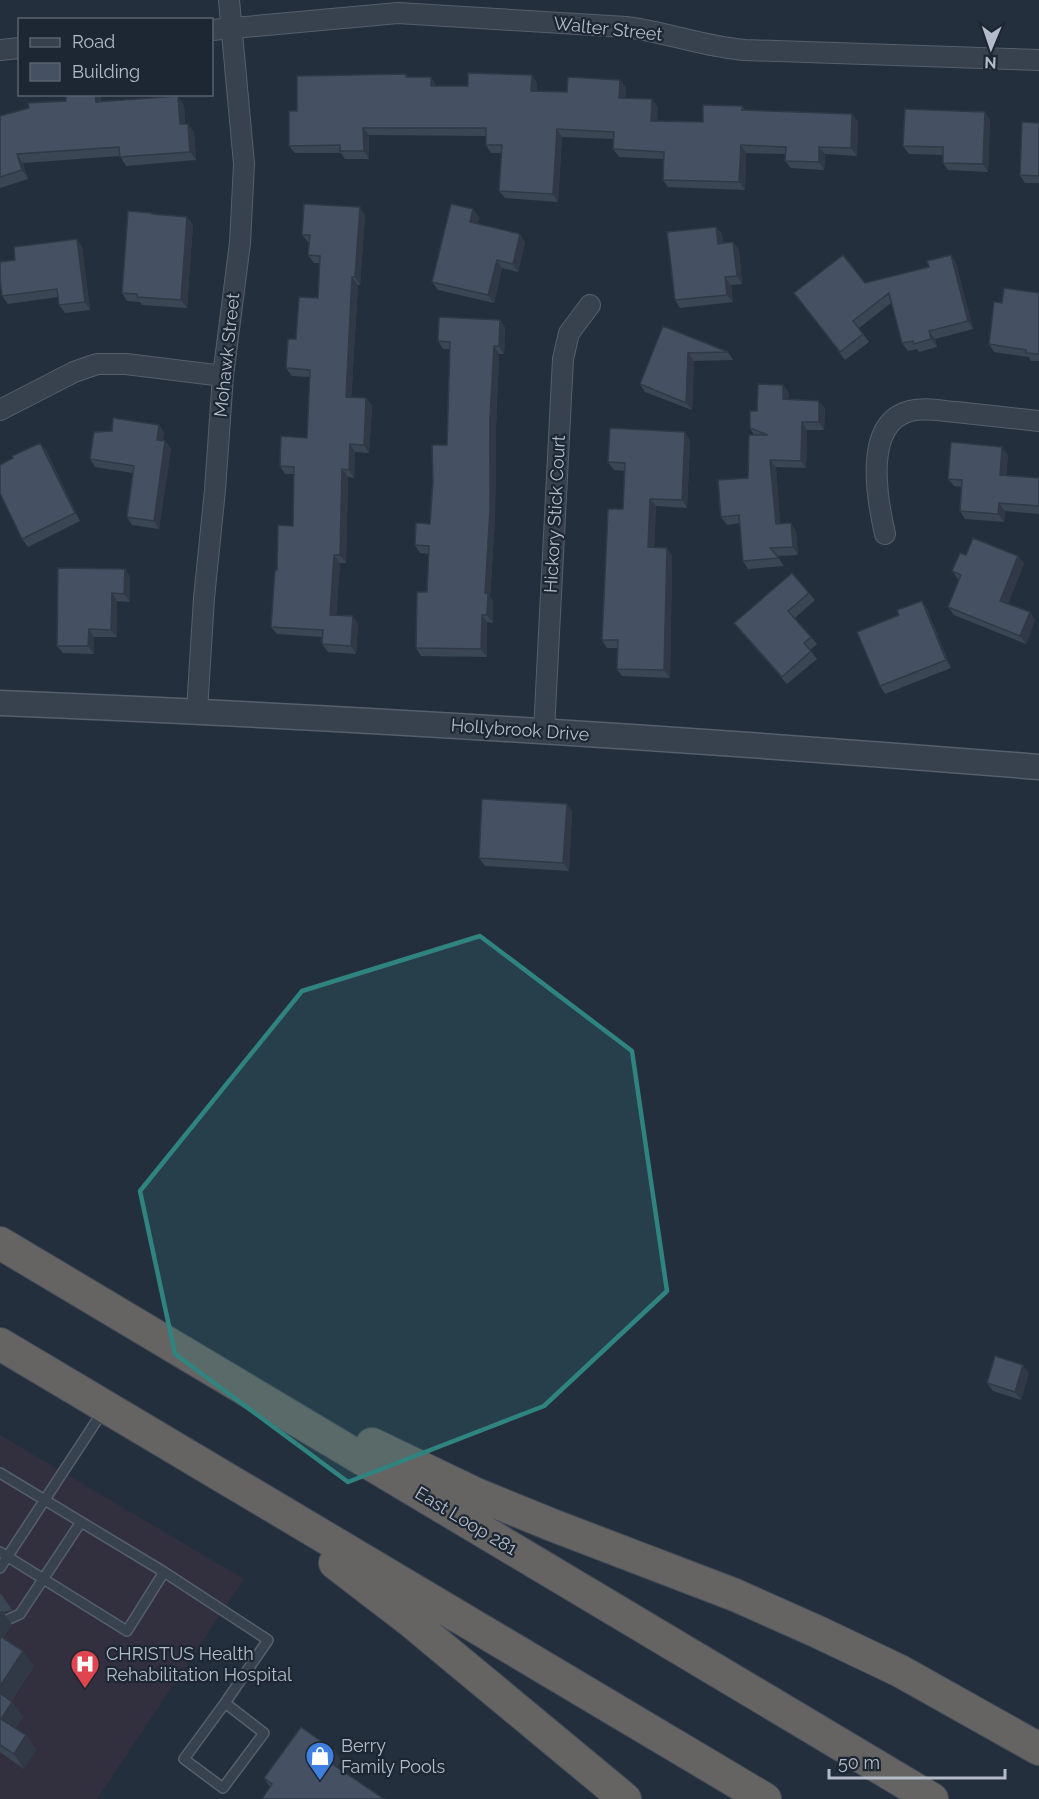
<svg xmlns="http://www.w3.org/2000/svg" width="1039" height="1799" font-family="Raleway,sans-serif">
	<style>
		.medical { fill: #32303f }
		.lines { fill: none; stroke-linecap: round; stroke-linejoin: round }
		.service-casing { stroke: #565f6c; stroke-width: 12 }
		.minor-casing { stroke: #565f6c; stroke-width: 22 }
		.tertiary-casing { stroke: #565f6c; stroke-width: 27 }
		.trunk-casing { stroke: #434c59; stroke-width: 34 }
		.service { stroke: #38414e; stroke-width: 9 }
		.minor { stroke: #38414e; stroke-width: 20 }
		.tertiary { stroke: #38414e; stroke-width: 24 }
		.trunk { stroke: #656462; stroke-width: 32 }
		.wall { fill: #3b4654 }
		.shaded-wall { fill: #303945 }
		.building { fill: #455162; stroke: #303945; stroke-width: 1.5 }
		.marked { fill: #308480; fill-opacity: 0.2; stroke: #308480; stroke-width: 4.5; stroke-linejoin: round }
		.labels { text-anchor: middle; stroke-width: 4.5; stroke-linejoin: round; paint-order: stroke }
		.street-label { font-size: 18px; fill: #b4bcc9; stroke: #1d2633 }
		.poi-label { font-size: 18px; fill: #b4bcc9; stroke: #1d2633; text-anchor: start }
	</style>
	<rect width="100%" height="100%" fill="#242f3e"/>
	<path class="medical" d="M0,1435l244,144 -147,220h-97z"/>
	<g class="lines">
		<g class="service-casing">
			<path id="service" d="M0,1473l164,99 104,68 -43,63 -41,56 39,29 41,-55 -39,-30
				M0,1552l127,79 37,-59
				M0,1568l103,-157
				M0,1620h7l13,-6 61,-92"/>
		</g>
		<g class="minor-casing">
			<path id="minor" d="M212,30l186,-17 228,14c41,5 78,20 119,23l294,10
				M0,50l20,-2
				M0,410l74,-38 23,-8h29l97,12
				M885,534c-8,-35 -22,-111 25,-123 15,-4 32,0 46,1 28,3 55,6 83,9
				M197,711l7,-113 11,-108 8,-114 17,-133 4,-79 -15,-164
				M544,731l19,-372 6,-26 21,-28"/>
		</g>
		<g class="tertiary-casing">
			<path id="tertiary" d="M0,703c347,14 693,36 1039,64"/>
		</g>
		<g class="trunk-casing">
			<path id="trunk" d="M0,1243l932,556
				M0,1344l765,455
				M372,1444l104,50 76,31 183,70 83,37 82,39 139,78
				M335,1563l73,56 217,180"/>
		</g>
		<use href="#service" class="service"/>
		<use href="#minor" class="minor"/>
		<use href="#tertiary" class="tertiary"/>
		<use href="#trunk" class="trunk"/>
	</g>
	<path class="wall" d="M406,74l2,3 28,8v1h32l64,-11 5,8v8l30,1 53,-12 6,8 -1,10 33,9 -1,14 46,1 39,-16 3,4 113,11 -1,35 -32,-2 -1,16 -33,-2 -6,-7 1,-7 -40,-1 -1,37 -77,-3 -5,-7v-21l-44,-2 -6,-8 1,-10 -52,-2 -4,65 -53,-4 -6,-7 3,-38h-11l-5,-8v-9l-117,-1v24h-24l-4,-6h-46l-6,-7 8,-35z
		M66,94h33l2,3v5l83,3 1,19 9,8 2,28 -70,6 -6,-10 -97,7 5,16 -28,9v-72l66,-15z
		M990,120l-2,52 -40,-2 -5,-7v-8l-34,-1 -6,-8z
		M1039,123v60h-14l-5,-8z
		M152,213l1,1 40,10 -6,84 -45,-3 -2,-3 -13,-1 -5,-8z
		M365,215l-5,70h-2l-7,113h15l6,8 -3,47 -14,-1 -1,26 -6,-1 -2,86h-6l-4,52 22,9 -2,30 -28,-2 -6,-8 1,-7 -46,-3 -6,-7 6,-57 16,-44 1,-52h-9l-5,-8 27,-28 3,-61 -18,-1 -6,-8 10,-29 22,-41 2,-35h-6l-6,-8 1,-12 -1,-1 -6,-7z
		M479,217l-2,7 48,18 -7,30 -16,-4 -8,35 -56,-13 -6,-8z
		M716,227l6,7 1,9 10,-1 6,8 3,34 -11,1 2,17 -53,6 -5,-8z
		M82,247l8,63 -25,3 -6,-8 -1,-8 -50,7 -6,-8 13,-36z
		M951,255l5,8 17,66 -38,10 2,8 -18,5 -2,-3 -9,2 -6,-8 -11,-40 -32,25 10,14 -24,18 -51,-67 71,-10 64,-16z
		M1039,293v68h-8l-2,-4 -35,-5 -5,-8 13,-41z
		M500,320l5,8 -1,26h-5l-3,72 -1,92 -5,79 3,3v23l-6,-1v35l-66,-1 -5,-8 11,-56 2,-38 -9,-1 -5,-8 15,-21 17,-79 3,-96h-7l-5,-8z
		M663,326l65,26 5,8 -39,1 -2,49 -47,-18 -5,-8z
		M783,385l6,8v7l36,8 -1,22h-17l-1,38 -30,-1 4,57 16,7 2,24 -21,1 7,10 -36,3 -5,-8 -3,-38 -13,2 -6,-8 27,-39 6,-43 -4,-7 7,-17z
		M159,425l5,8 -1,7 2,1 6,8 -12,80 -27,-4 -5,-8 6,-44 -38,-6 -5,-8 22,-28z
		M690,440l-3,68 -31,-2 -2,42h13l5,8 -2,122 -48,-2 -5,-7v-21h-10l-5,-8 21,-131 2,-38 -11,-1 -6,-8z
		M40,443l6,7 34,71 -52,26 -6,-8 -9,-81z
		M1008,455l-2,20 33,3v36l-34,-3 -1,11 -39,-3 -5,-8 2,-24 -8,-1 -6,-7z
		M966,555l58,8 -16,41 22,8 5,8 -9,24 -72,-29 -6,-8 11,-27 -1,-1 -6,-8z
		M125,569l5,8v25l-13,-1v36h-23v17l-31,-1 -6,-7z
		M809,593l6,7 -20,18 16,19 6,7 -7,6 7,9 -30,25 -47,-53 -6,-8z
		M922,601l5,8 24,59 -66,26 -5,-8 19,-71z
		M572,811l-3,60 -84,-5 -6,-8z
		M1029,1373l-8,27 -28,-9 -6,-8z
		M0,1594l2,1 10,15 -9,2 9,13 -9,13 31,28 -23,35 12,16 -8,11 11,7 10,15 -12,19 -24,-17z
		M335,1751l6,10 -4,6 -67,20 -6,-9z"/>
	<path class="shaded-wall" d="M532,75l5,8v16l-6,-8z
		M431,77l5,8v9l-5,-8z
		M620,80l6,8 -1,18 -6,-8z
		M95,94h4l2,3 1,14 -6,-9z
		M178,96l6,9 2,28 -6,-9z
		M652,99l6,8 -1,21 -6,-7z
		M985,112l5,8 -2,52 -5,-8z
		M852,114l6,7 -1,35 -6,-8z
		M188,124l6,8 2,28 -6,-8z
		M363,128l6,7v24l-5,-8z
		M557,129l5,8 -4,65 -5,-8z
		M741,145l5,8 -1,37 -6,-8z
		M819,147l6,7 -1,16 -5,-8z
		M17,154l6,9 5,16 -6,-9z
		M360,207l5,8 -5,70 -5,-8z
		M473,209l6,8 -4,13 -5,-8z
		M187,217l6,7 -6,84 -6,-8z
		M716,227l6,7 2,18 -6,-8z
		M520,234l5,8 -7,30 -5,-8z
		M77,239l5,8 8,63 -5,-8z
		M733,242l6,8 3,34 -5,-8z
		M951,255l5,8 17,66 -5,-8z
		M497,260l5,8 -8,35 -6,-8z
		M352,277l6,8 -7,120 -5,-8z
		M725,277l6,8 2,17 -6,-7z
		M500,320l5,8 -1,26 -5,-8z
		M929,331l6,8 2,8 -6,-8z
		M494,346l5,8 -3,72 -1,92 -5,79 3,3v23l-6,-8 -2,-22 5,-175z
		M688,353l6,8 -2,49 -6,-7z
		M783,385l6,8v14l-6,-8z
		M366,398l6,8 -3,47 -5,-8z
		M819,401l6,7 -1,22 -5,-8z
		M802,422l5,8 -1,38 -5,-7z
		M159,425l5,8 -2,15 -5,-8z
		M685,432l5,8 -3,68 -5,-8z
		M165,441l6,8 -12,80 -5,-8z
		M40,443l6,7 34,71 -5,-8z
		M350,444l5,8 -1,26 -5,-8z
		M1002,447l6,8 -2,28 -6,-8z
		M770,460l6,7 5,65 -5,-8z
		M342,469l6,8 -2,86 -6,-8z
		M650,499l6,7 -2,49 -6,-8z
		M999,503l6,8 -1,11 -6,-8z
		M791,523l5,8 2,24 -5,-8z
		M667,548l5,8 -2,122 -6,-8z
		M334,555l6,8 -4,60 -6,-8z
		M1018,556l6,7 -18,46 -6,-8z
		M125,569l5,8v25l-6,-8z
		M112,593l5,8v36l-6,-7z
		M922,601l5,8 24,59 -5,-8z
		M1030,612l5,8 -9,24 -6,-8z
		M482,615l5,7v35l-6,-8z
		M353,616l5,8 -2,30 -5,-8z
		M89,629l5,8v17l-6,-8z
		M567,804l5,7 -3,60 -6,-8z
		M1023,1365l6,8 -8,27 -6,-8z
		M2,1610l10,15 -12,18v-30z
		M23,1651l11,15 -27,40 -7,-10v-10z
		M12,1702l11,15 -12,16 -10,-14z
		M26,1735l10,15 -12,19 -10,-15z
		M335,1751l6,10 -6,9 -7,-9z"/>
	<path class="building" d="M468,73l64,2 -1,16 36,1 1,-15 52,3 -1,18 33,1 -1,22 52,1v-17l39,1v4l110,4 -1,34 -32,-1v15l-34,-1 1,-14 -45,-2 -2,37 -76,-2 1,-28 -51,-3 1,-17 -57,-3 -4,65 -54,-3 3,-46h-16v-17h-123l1,23h-24v-6l-51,1v-35h8v-35l109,-2v3h25v9h37z
		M66,94h29l1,8 82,-6 2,28h8l2,28 -70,5 -1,-10 -102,7 5,16 -22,7v-61l29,-8 -1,-5 38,-2z
		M905,109l80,3 -2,52 -40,-1v-16l-40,-1z
		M1022,122l17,1v53l-19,-1z
		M304,204l56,3 -5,70h-3l-6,120 20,1 -2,47 -14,-1 -1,26 -7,-1 -2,86h-6l-4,60 23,1 -2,30 -29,-2 1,-14 -52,-3 4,-57h2l1,-45 15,1 1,-59 -14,-1 1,-30 26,2 3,-68 -24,-2 2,-29h8l3,-42 19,1 2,-42 -12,-1 2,-20h-8z
		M451,204l22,5 -3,13 50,12 -7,30 -16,-4 -9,35 -56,-13z
		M128,211l24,2v1l35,3 -6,83 -44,-3v-3l-15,-1z
		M716,227l2,17 15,-2 4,34 -12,1 2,18 -52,5 -8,-68z
		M77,239l8,63 -26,3 -2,-16 -55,7 -2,-18v-16l15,-2 -1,-13z
		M843,255l22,28 64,-16 -2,-6 24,-6 17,66 -39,10 2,8 -17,5 -1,-3 -11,2 -13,-50 -36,28 10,13 -23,18 -46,-59z
		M1004,288l35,5v61l-13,-1v-3l-37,-6 5,-42 8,1z
		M439,317l61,3 -1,26h-5l-4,72v92l-5,83h3l-1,22h-5l-1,34 -65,-1 1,-56h10l2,-46 -14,-1 1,-22 14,1 3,-43 -1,-36h15l3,-103 -12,-1z
		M663,326l65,26 -40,1 -2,50 -46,-19z
		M758,384l25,1v14l36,2v21h-17l-1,39 -31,-1 6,64 15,-1 2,24 -23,1 9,10 -36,3 -4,-46 -18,2 -3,-37 30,-2 1,-43h19l-18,-7v-17h7z
		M113,418l46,7 -2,15 8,1 -11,80 -27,-4 7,-51 -44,-7 4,-27 18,-1z
		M610,428l75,4 -3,68 -32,-1 -2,48 19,1 -3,122 -47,-1 1,-29h-16l6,-131h15l2,-46 -17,-1z
		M951,442l51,5 -2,28 39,3v28l-40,-3 -1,11 -38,-3 2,-31 -14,-1z
		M40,443l35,70 -53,26 -22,-46v-28l13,-7 -1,-2z
		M973,538l45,18 -18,45 30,11 -10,24 -72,-29 13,-32 -9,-4 8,-18 6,2z
		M58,568l67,1 -1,25 -12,-1 -1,37 -22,-1 -1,17h-31z
		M792,573l17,20 -21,18 23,26 -7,6 7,8 -29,26 -48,-54z
		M922,601l24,59 -66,26 -23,-54 42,-17 -2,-5z
		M482,799l85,5 -4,59 -84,-5z
		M995,1356l28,9 -8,27 -28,-9z
		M0,1636l23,15 -23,35z
		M0,1693l12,9 -11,17 25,16 -12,19 -14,-9z
		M301,1727l34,24 -7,10 56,38h-122l10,-15 -8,-6z"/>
	<path class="marked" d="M480,936l152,115 35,240 -123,115 -196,76 -173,-128 -35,-163 162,-200z"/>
	<defs>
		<g id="hospital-pin" transform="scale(1.5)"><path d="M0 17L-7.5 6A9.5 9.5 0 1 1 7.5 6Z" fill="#e0444e" stroke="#1d2633"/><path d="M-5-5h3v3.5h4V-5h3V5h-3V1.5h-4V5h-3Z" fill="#fff"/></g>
		<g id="shop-pin" transform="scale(1.5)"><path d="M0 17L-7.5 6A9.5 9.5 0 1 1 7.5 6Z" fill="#3f7fe0" stroke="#1d2633"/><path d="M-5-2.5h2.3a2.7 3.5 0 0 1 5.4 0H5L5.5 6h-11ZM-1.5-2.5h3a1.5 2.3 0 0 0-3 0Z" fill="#fff"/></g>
	</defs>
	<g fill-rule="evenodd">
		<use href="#hospital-pin" x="85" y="1664"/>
		<use href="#shop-pin" x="320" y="1756"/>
	</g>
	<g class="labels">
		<g class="street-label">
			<text transform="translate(608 29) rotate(6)" y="6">Walter Street</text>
			<text transform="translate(227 355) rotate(-84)" y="6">Mohawk Street</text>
			<text transform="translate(555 514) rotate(-87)" y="6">Hickory Stick Court</text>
			<text transform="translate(520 730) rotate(4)" y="6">Hollybrook Drive</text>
			<text transform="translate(466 1521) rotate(31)" y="6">East Loop 281</text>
		</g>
		<g class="poi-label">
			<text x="106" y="1660">CHRISTUS Health<tspan x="106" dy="21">Rehabilitation Hospital</tspan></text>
			<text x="341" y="1752">Berry<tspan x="341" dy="21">Family Pools</tspan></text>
		</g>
	</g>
	<rect x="18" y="18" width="195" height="78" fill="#1d2633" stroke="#59626f" stroke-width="1.5"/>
	<rect x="30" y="38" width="30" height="9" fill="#38414e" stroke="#59626f" stroke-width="1.5"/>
	<text x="72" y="48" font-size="18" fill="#b4bcc9">Road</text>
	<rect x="30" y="63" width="30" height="18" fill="#455162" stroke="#59626f" stroke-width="1.5"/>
	<text x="72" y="78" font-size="18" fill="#b4bcc9">Building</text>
	<g transform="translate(991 48) rotate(182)" stroke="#1d2633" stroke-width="4.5" paint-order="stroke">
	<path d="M0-4.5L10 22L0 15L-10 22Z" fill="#b4bcc9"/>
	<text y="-9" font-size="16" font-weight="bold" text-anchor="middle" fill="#b4bcc9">N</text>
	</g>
	<path d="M829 1769v9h176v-9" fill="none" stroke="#b4bcc9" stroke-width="3"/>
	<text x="838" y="1769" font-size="18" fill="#b4bcc9" stroke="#1d2633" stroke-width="4.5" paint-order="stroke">50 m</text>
</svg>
